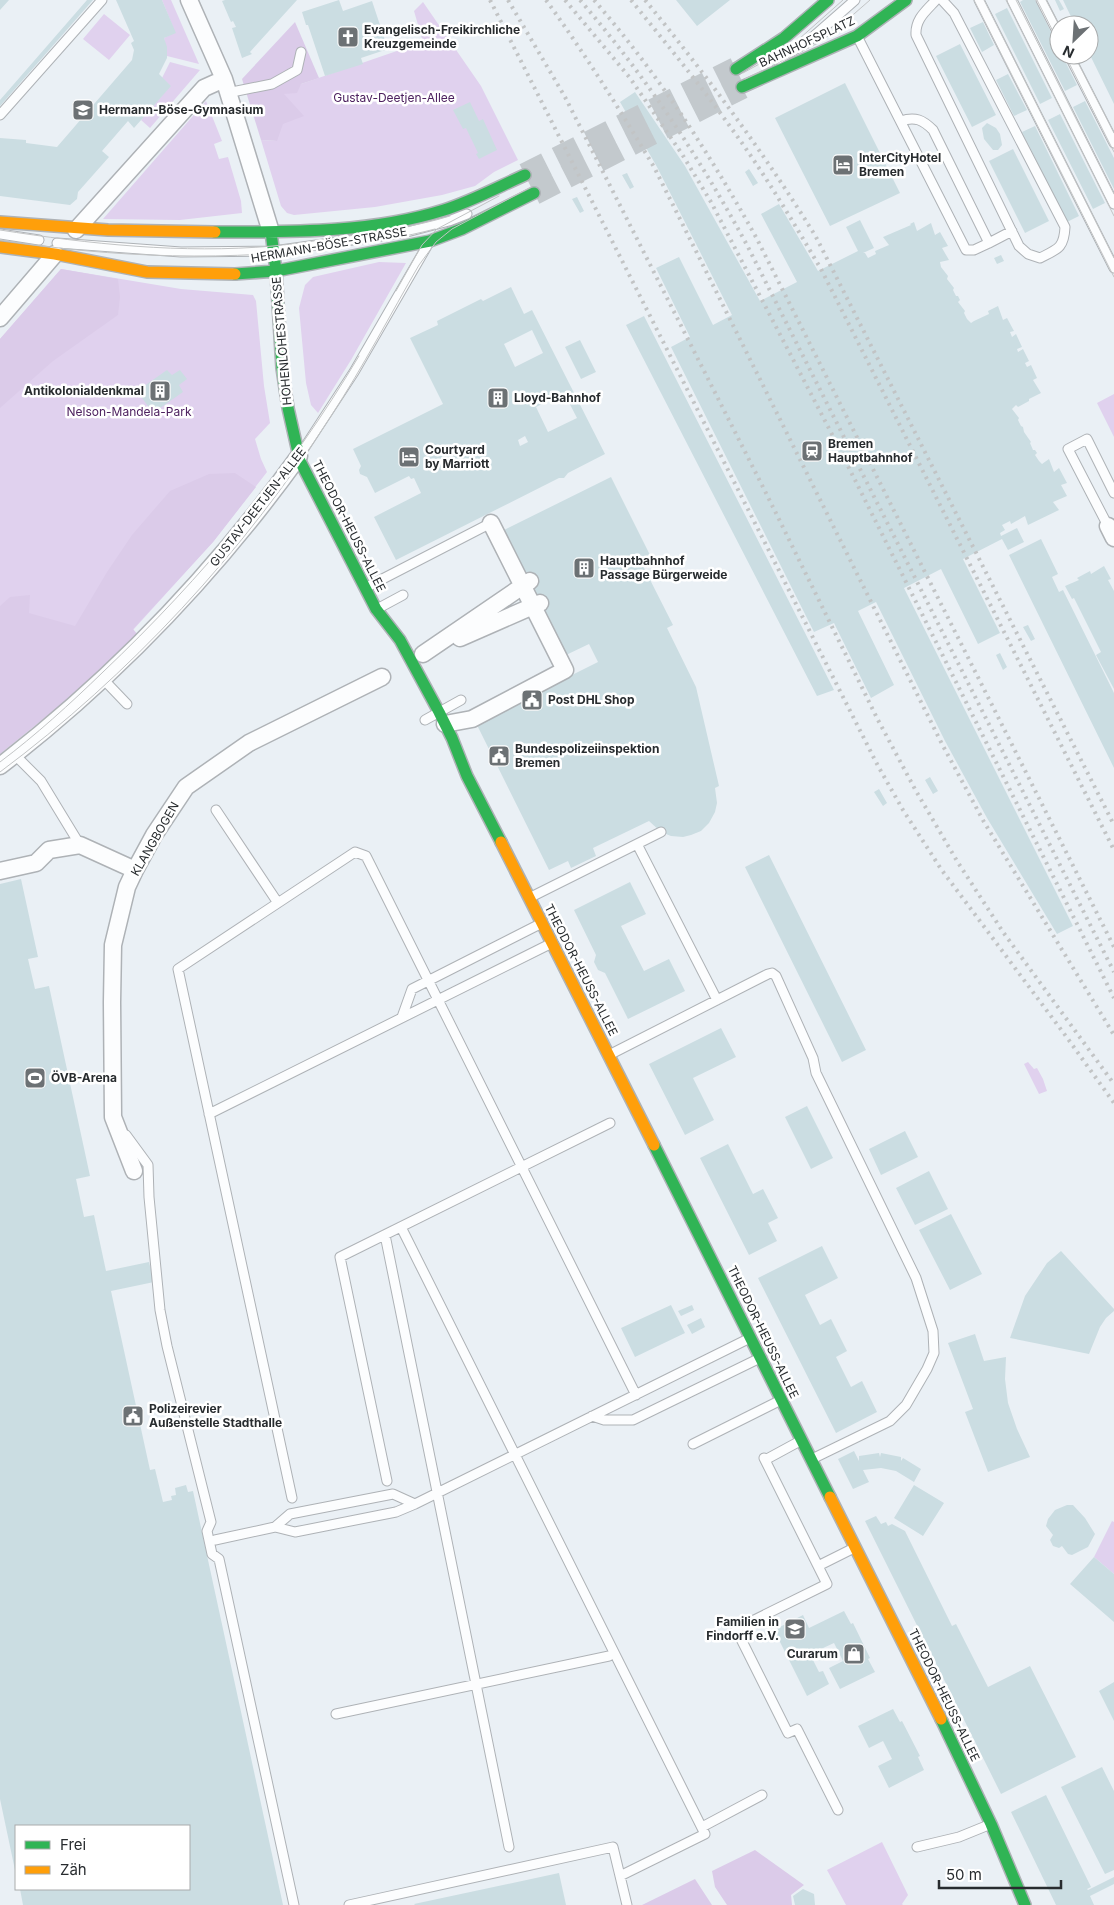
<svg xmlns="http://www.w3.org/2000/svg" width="1114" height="1905" font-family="Inter,sans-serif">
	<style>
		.green { fill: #e0d1ee }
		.forest { fill: #dbcbe9 }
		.building { fill: #cbdde2; fill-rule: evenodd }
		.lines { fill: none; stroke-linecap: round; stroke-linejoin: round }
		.secondary-tunnel { stroke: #c3c9cd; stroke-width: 24; stroke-dasharray: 24 12; stroke-linecap: butt }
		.lane-casing { stroke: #aeb2b6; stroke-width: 11 }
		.street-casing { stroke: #aeb2b6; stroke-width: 19 }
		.fast-casing { stroke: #aeb2b6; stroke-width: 14 }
		.slow-casing { stroke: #aeb2b6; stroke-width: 14 }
		.lane { stroke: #fcfdfe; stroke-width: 9 }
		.street { stroke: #fcfdfe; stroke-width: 16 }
		.fast { stroke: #30b455; stroke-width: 11 }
		.slow { stroke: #ff9f0a; stroke-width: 11 }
		.tram { stroke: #c2c4c5; stroke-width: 1 }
		.rail { stroke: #c2c4c5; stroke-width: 4; stroke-dasharray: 2.5 5; stroke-linecap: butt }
		.labels { text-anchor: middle; stroke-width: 5; stroke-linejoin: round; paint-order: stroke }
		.poi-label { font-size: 12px; font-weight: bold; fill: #282c2f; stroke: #fff; text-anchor: start }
		.street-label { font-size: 12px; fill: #282c2f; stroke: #fff }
		.park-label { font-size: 12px; fill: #4d215f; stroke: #fff }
	</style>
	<rect width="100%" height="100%" fill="#eaf0f5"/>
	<path class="green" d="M162,0h9l28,64 -32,-8 -3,-18 11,-6z
		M423,2l58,84 37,74 -24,12 -19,14 -33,9 -67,12 -81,8 -7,-2 -6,-7 -20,-66 15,1 8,-47 17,-10 122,-42 -9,-31z
		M104,14l26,21 -21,25 -26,-21z
		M170,62l30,8 -50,58 -9,-8 29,-34 -8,-8z
		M206,101l16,40 -8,3 5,15 9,-2 13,44 1,12 -62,7 -77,-1z
		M379,262l27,1 -55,97 -33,53 -7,-8 -5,-22 -7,-75 6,-23 8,-8z
		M61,269l120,20 72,6 3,6 8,85 6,37 -15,16 6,20 6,13 -54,70 -80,88 -133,124v-415z
		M1114,394v43l-17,-34z
		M1028,1062l6,7 3,-1 6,11 4,12 -8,3 -15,-30z
		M1112,1521l2,1v52l-20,-17z
		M882,1842l26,53 -6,9 1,1h-57l-19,-35z"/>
	<path class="forest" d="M295,22l24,56 -18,6 -4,9 -13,1 20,22 -21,8 -6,17 -16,-1 -19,-61z
		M61,269l57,10 2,18 -2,18 -65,46 -53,47v-69z
		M235,473l21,14 -43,55 -80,87 5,6 -70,64 -68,55v-148l10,-9 20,-2 -1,18 46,13 32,-54 25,-37 38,-44 39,-17z
		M755,1850l49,35 -13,10 1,10h-65l-12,-18 -3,-16z
		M695,1879l17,26h-70z"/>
	<path class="building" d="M0,0h9l-9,10z
		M87,0h6l-93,106v-6z
		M116,0h46l14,33 -12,5 3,9v11l-8,16 12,12 -37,42 -6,-7 -26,30 7,6 -31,35 -1,7 -7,6 -70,-9v-58l26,2v3l31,4 75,-87 2,-10 -3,-7 3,-2z
		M225,0h72l-47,52 2,2 -10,4 -10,-30 4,-1 -3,-6 -2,1 -9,-21z
		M339,0l4,11 29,-10 16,48 -27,9 2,6 -38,12 -17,-51h-2l-4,-13z
		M676,0h54l-33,26z
		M1023,0h12l24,48v7h3l15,30 -12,6 -45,-89z
		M1055,0h4l5,9 -4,2z
		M1063,0h51v104l-25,-51v-28h-14z
		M1007,8l45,90 -12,6 -45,-90z
		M983,22l11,23 -12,7 -12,-24z
		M960,44l36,71 -24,12 -36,-71z
		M1008,74l19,36 -13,6 -18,-36z
		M845,83l55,110 -70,33 -55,-108z
		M635,92l50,74 75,135 37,-19 -36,-68 18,-10 39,67 40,-20 -12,-24 14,-7 14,28 -11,5h2l3,5 8,-4 -1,-3 14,-6 -6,-8 28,-12 -1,-1 4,-2 3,9 14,-8 4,12 5,-3 8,14 -6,2 7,12 -9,2 1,5 7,9 -1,3 7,9 -1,2 3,6h2l2,4 -2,2 7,9 -1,2 3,6 4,4 3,-2 15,-7 -1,-3 10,-5 5,14 4,-2 7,13 -4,1 2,5 4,-3 6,13 -5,2 1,3 5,-3 6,12 -4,2 2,4 4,-2 6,13 -4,2 8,13 -12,6v2l-11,6 -2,-2 -4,4 7,9 -1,2 3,6 2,1 1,5 7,10 -1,1 3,7h2l2,3 -2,2 4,6 3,3 7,-5 5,13 5,-4 8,15 -6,2 6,11 -14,6 6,8 -31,15 -3,-9 -14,8 -1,-3 -8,4 3,5 -5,3 1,3 16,-8 7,14 -16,8 -6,-11 -39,20 37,74 -22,11 -37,-75 -37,19 169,338 -16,8 -70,-116 -42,-77 -69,-139 -18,9 36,74 -23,13 -37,-75 -20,9 -143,-285 19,-10 -34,-69 23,-11 34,68 19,-10 -75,-148 -37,-65z
		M1085,101l29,57v31l-41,-82z
		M470,102l9,19 4,-2 14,31 -18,9 -3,-5 2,-1 -12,-25 -3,1 -10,-19z
		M1060,114l45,89 -12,6 -45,-89z
		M987,123l9,5 4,6 2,11 -4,5h-5l-9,-11 -2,-11z
		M1035,126l44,90 -12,6 -45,-90z
		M1013,149l36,72 -24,12 -36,-72z
		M749,169l9,14 -5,3 -8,-14z
		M627,173l7,14 -4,2 -8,-14z
		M577,197l7,14 -4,2 -8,-14z
		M1001,255l3,6 -7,3 -3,-6z
		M511,287l13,27 8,-4 73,144 -37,19 -4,5h-5l-163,82 -22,-43 47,-24 -7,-15 -3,1 -2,-3 -34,17 -8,-16 -7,-3 -1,-4 2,-4 -8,-17 90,-45 -33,-66 28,-13 -1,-4 44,-22 2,2zM532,330l11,23 -28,14 -11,-23zM564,393l13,25 -29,14 -12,-25zM525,436l3,6 -8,4 -2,-6z
		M644,316l190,374 -17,6 -191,-371z
		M580,340l16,32 -15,7 -16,-32z
		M167,370l5,5 8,-5 7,9 -8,6 4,7 -30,21 -16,-22z
		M611,477l40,80 -10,5 32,63 -6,3 29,59 23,99 -4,2 2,15 -2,9 -6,11 -8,8 -10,4 -8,2 -12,-1 -10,-4 -12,-11 -56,27 3,8 -25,12 -3,-7 -19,9 -73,-147 122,-61 -9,-18 -23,11 -62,-125z
		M1041,539l17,35 -6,3 7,15 4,-2 51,103v75l-105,-213z
		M1104,566l7,13 -3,1 6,11v98l-18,-34 5,-3 -27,-54 -2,1 -7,-13 14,-6 -2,-2 13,-7 1,3z
		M1028,625l7,14 -4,2 -8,-14z
		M1000,653l7,14 -4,3 -7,-15z
		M930,777l8,14 -5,3 -8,-14z
		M879,789l8,14 -4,3 -9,-14z
		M769,855l97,195 -24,12 -97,-195z
		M21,879l17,78 -10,2 7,30 14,-3 41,190 -14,3 8,38 10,-2 12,56 43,-9 5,20 -43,9 39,179 5,-1 8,33 9,-2 -1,-4 5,-1 -1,-7 11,-3 2,7 5,-1 90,414h-260l-3,-16h169v-63h-173l-1,44 -15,-71v-915z
		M630,882l16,32 -25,12 23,45 25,-12 16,32 -57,28 -23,-46 -7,-3 -4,-8 2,-7 -22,-45z
		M721,1028l15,29 -43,21 21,42 -29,15 -36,-71z
		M807,1106l26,52 -22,11 -26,-52z
		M905,1131l13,26 -37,18 -12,-26z
		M728,1144l25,50 10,-5 15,29 -10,5 9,18 -28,14 -49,-97z
		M929,1171l19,38 -33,16 -19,-37z
		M951,1214l31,60 -32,16 -31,-60z
		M822,1246l16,32 -33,17 15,30 11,-6 16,32 -11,6 15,30 11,-6 15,31 -41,21 -78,-155z
		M1061,1251l53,58v2l-8,7 -6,9 -11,27 -79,-16 15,-42 22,-33z
		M671,1305l14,28 -50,24 -14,-29z
		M692,1305l2,5 -13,6 -3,-5z
		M701,1318l4,9 -13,7 -5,-9z
		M975,1334l9,27 22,-4 -1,22 3,24 9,26 13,28 -42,15 -23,-60 8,-3 -25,-66z
		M854,1451l5,10v-5l20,-3 1,4 1,-4 20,4v4l2,-3 18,11 -7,13 -18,-11 -15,-3 -18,2 6,12 -16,7 -15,-30z
		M914,1485l30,18 -21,33 -29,-18z
		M1067,1505h6l12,13 10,16 -7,13 -16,8 -4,-1 -6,-8 -3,2 -6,-2 -3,-6 3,-5 -7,-9 2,-7 7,-9z
		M876,1516l5,8 5,-2 2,4 4,-2 13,7 47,95 4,-2 32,63 42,-21 46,91 -75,37 -136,-273z
		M1094,1557l20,17v48l-44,-38z
		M844,1611l7,13 2,-1 17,35 -2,1 7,13 -35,17 -11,-21 14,-7 -9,-18 -24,11 9,18 4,-1 6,13 -22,12 -33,-66 29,-15 6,13z
		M1114,1682v39l-15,-30z
		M893,1709l7,13 2,-1 18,35 -2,1 6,13 -35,18 -11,-22 14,-7 -9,-18 -14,7 -11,-22z
		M1102,1767l12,24v79l-9,4 -44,-87z
		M1046,1795l45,92 -4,2 1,1 26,-13v7l-24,12 4,9h-38l-45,-93z
		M559,1873l7,32h-151l-1,-1z
		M803,1889l11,5 1,11h-20l-2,-9z"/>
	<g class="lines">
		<path class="secondary-tunnel" d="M525,175l211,-106
			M534,193l208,-106"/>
		<g class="lane-casing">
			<path id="lane" d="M936,0c-10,11 -21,19 -20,35l103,211 9,8 12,4c18,-9 24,-10 25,-31l-111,-214 -12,-13
				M979,0l135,268
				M1012,0l102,204
				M1041,0l18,35
				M857,36l109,214h8l15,-7 -56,-113c-10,-10 -18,-14 -32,-9
				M1069,55l45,88
				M778,59l27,-15 50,-44
				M227,93l45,-9 25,-14 4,-18
				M0,115l102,-115
				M0,234l39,6
				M57,243l124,9 92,-1 130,-18 46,-12 18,-7
				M989,243l23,-12
				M301,453l53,-81 73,-126
				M1108,526l-40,-77 19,-10 27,54
				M365,588l126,-65
				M377,609l26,-14
				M104,680l23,24
				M425,720l36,-20
				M15,755l26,26 39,64
				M216,810l62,93
				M637,844l80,156
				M529,898l132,-66
				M402,1017l10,-28 130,-66
				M609,1055l159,-81 4,-1 4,3 37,82 3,15 100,205 17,53 1,22 -7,16 -21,36 -16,16 -78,38
				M209,1114l343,-171
				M126,1135l22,30 1,32 11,113 7,36 44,176 -4,9 5,23 7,5 75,346
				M401,1227l304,607 -85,42
				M385,1235l124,612
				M592,1416l12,4h29l127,-62
				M693,1444l88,-44
				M764,1458l63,126 -91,45 52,104 9,-4 41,81
				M765,1460l35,-19
				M387,1481l-47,-224 270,-134
				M292,1498l-114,-529 177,-117 11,4 270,539
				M275,1527l15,-13 103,-20 22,10
				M215,1540l60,-13 20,5 101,-20 19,-8 335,-166
				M818,1566l36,-18
				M336,1714l273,-58
				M702,1827l60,-32
				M917,1847l42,-10 32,-13
				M349,1905l264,-58 14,58"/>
		</g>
		<g class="street-casing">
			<path id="street" d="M189,0l35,79 47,153
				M76,230l128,-142 20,-9
				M0,318l55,-64
				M1108,526l6,12
				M460,638l80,-35
				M423,654l107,-73
				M445,724l27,-5 93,-49 -74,-147
				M0,766c114,-88 214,-192 299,-310
				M0,871l36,-8 13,-13 31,-5 55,25
				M134,1171l-21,-54 -1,-115 1,-57 14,-58 8,-17 19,-35 32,-48 63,-44 133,-66"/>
		</g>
		<g class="fast-casing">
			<path id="fast" d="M736,69l48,-31 44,-38
				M742,87l115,-51 49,-36
				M215,232c76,0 156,1 229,-22 28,-9 54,-23 81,-35
				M271,232l5,39 6,97 6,40 12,53 76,148 24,31 39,72 13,26 15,38 34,66
				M235,274l41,-3 154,-30 32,-12 72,-36
				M654,1145l176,352
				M941,1719l50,105 34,81"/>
		</g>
		<g class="slow-casing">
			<path id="slow" d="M0,222l108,8 107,2
				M0,247l55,7 92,18 88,2
				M501,842l153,303
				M830,1497l111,222"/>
		</g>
		<use href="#lane" class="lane"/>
		<use href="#street" class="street"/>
		<use href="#fast" class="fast"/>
		<use href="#slow" class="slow"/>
		<path class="tram" d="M974,0l140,277
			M984,0l130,258
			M1006,0l108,216
			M1016,0l98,194
			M1037,0l22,43
			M1046,0l13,25
			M1065,55l49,97
			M1074,55l40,78
			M743,73l47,-26 53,-47
			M745,79l73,-36 13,-9 39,-34
			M0,230c90,14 182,24 273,16 23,-2 46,-6 68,-9 37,-5 73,-10 109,-21
			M0,240c114,18 231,22 345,6 31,-5 60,-9 90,-17
			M396,291l26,-46 15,-16 62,-33
			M0,762c36,-27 70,-58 103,-90 100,-95 185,-197 256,-316
			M0,772c130,-97 244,-220 331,-356 32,-49 59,-101 88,-151l17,-23 16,-13 79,-42"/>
		<path class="rail" d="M490,0l388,766 25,44 38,59 127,170 46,64
			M508,0l57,97 202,398 111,225 38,71 41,70 46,71 111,152
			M546,0c39,54 74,110 108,167l288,577 42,78 130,213
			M565,0l65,78 52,76 29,48 125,240 278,556
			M580,0c66,77 118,155 167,245l367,727
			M594,0c64,74 116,154 163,239l357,708
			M631,0c33,41 67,82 98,125 34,46 63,95 92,144l293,581
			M645,0c62,76 120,154 171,237l298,588"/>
	</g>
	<defs>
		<g id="church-square" transform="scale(1.125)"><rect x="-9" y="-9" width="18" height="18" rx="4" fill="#6c7174" stroke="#fff"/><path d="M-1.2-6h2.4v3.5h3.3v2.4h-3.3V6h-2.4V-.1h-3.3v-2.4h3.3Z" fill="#fff"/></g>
		<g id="school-square" transform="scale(1.125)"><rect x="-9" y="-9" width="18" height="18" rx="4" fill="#6c7174" stroke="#fff"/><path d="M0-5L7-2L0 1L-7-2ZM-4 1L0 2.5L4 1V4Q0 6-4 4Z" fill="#fff"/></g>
		<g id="hotel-square" transform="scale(1.125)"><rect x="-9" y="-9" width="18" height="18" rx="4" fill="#6c7174" stroke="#fff"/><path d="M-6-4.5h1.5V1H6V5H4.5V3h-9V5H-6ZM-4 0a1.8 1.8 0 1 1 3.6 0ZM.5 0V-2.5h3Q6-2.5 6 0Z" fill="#fff"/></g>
		<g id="building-square" transform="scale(1.125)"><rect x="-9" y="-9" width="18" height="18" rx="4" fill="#6c7174" stroke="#fff"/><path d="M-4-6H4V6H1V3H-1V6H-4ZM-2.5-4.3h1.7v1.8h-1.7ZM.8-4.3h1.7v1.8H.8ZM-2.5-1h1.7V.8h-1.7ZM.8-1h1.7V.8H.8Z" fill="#fff"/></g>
		<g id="station-square" transform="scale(1.125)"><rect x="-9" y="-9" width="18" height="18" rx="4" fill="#6c7174" stroke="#fff"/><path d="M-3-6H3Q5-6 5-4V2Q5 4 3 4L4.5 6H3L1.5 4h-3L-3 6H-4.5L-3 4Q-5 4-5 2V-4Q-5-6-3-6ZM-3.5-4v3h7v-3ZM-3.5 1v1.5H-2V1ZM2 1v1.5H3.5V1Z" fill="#fff"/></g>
		<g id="civic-square" transform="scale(1.125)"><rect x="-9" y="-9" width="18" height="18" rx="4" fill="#6c7174" stroke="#fff"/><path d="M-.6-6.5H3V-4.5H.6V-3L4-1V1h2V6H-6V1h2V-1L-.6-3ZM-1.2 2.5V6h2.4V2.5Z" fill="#fff"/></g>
		<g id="stadium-square" transform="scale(1.125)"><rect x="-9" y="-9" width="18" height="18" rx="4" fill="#6c7174" stroke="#fff"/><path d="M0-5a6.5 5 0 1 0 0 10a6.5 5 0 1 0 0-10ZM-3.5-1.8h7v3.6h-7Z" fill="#fff"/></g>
		<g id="shop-square" transform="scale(1.125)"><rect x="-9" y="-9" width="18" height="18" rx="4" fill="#6c7174" stroke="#fff"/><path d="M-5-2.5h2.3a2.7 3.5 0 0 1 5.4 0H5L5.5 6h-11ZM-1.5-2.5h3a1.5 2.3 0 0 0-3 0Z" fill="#fff"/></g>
	</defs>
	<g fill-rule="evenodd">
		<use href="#church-square" x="348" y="37"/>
		<use href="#school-square" x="83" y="110"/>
		<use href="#hotel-square" x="843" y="165"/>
		<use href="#building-square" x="160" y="391"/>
		<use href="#building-square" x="498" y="398"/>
		<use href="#station-square" x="812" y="451"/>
		<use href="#hotel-square" x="409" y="457"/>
		<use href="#building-square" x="584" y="568"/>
		<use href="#civic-square" x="532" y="700"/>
		<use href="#civic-square" x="499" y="756"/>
		<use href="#stadium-square" x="35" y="1078"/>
		<use href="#civic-square" x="133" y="1416"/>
		<use href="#school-square" x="795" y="1629"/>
		<use href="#shop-square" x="854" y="1654"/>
	</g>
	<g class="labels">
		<g class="poi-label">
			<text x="364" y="34">Evangelisch-Freikirchliche<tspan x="364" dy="14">Kreuzgemeinde</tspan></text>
			<text x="99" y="114">Hermann-Böse-Gymnasium</text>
			<text x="859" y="162">InterCityHotel<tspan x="859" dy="14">Bremen</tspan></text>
			<text x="144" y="395" text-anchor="end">Antikolonialdenkmal</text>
			<text x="514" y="402">Lloyd-Bahnhof</text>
			<text x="828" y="448">Bremen<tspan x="828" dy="14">Hauptbahnhof</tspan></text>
			<text x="425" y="454">Courtyard<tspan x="425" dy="14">by Marriott</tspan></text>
			<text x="600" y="565">Hauptbahnhof<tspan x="600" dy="14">Passage Bürgerweide</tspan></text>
			<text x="548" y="704">Post DHL Shop</text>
			<text x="515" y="753">Bundespolizeiinspektion<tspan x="515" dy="14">Bremen</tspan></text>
			<text x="51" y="1082">ÖVB-Arena</text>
			<text x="149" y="1413">Polizeirevier<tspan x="149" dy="14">Außenstelle Stadthalle</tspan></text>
			<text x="779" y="1626" text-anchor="end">Familien in<tspan x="779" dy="14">Findorff e.V.</tspan></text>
			<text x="838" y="1658" text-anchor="end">Curarum</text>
		</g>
		<g class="street-label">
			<text transform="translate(807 42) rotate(-25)" y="4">BAHNHOFSPLATZ</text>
			<text transform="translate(329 245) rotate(-10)" y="4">HERMANN-BÖSE-STRASSE</text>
			<text transform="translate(282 341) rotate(-95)" y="4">HOHENLOHESTRASSE</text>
			<text transform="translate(258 507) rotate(-52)" y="4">GUSTAV-DEETJEN-ALLEE</text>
			<text transform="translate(349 526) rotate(63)" y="4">THEODOR-HEUSS-ALLEE</text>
			<text transform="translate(155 839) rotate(-60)" y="4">KLANGBOGEN</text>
			<text transform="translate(581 970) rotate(63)" y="4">THEODOR-HEUSS-ALLEE</text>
			<text transform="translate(763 1332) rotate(64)" y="4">THEODOR-HEUSS-ALLEE</text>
			<text transform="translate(944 1695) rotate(64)" y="4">THEODOR-HEUSS-ALLEE</text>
		</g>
		<g class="park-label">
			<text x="394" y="102">Gustav-Deetjen-Allee</text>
			<text x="129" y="416">Nelson-Mandela-Park</text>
		</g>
	</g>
	<rect x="15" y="1825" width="175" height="65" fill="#ffffff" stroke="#a9abac"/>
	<rect x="25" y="1841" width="25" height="8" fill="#30b455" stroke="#a9abac"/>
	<text x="60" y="1850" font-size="15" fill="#282c2f">Frei</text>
	<rect x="25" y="1866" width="25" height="8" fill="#ff9f0a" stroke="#a9abac"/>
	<text x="60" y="1875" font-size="15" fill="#282c2f">Zäh</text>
	<g transform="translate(1074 40) rotate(205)"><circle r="24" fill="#ffffff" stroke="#a9abac"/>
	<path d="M0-4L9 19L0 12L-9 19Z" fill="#6c7174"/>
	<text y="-8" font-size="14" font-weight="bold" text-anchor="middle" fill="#282c2f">N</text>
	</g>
	<path d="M939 1880v8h122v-8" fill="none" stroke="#282c2f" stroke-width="2.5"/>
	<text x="946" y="1880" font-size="15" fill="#282c2f" stroke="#ffffff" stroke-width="4" paint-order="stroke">50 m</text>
</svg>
